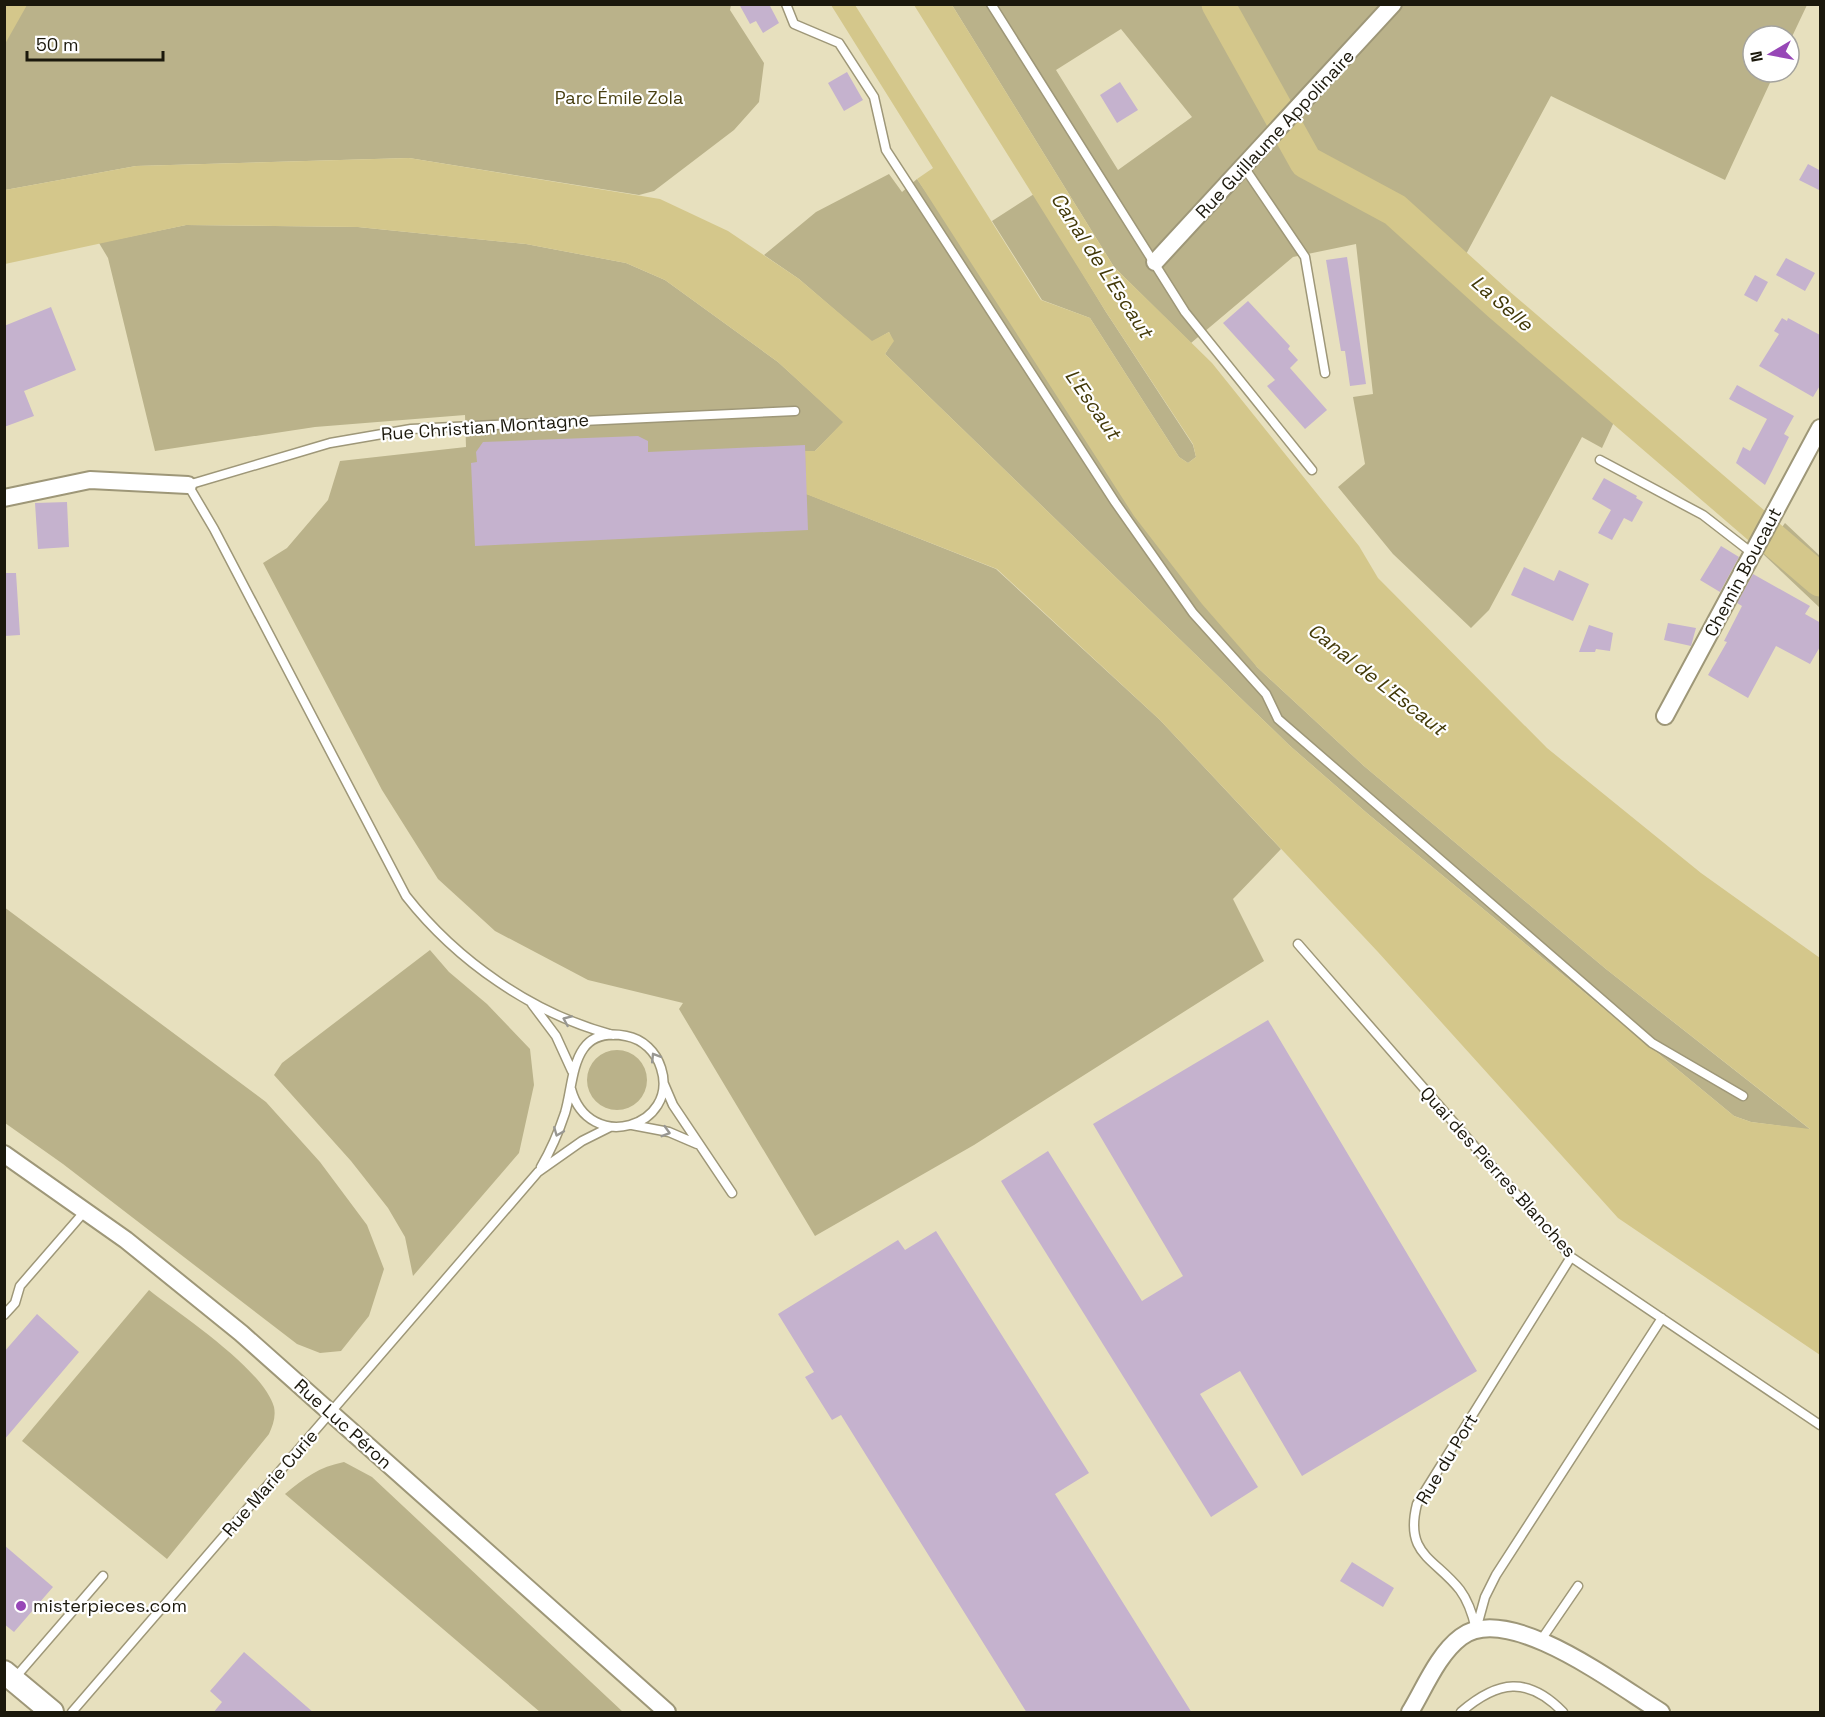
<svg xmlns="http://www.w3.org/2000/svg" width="1825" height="1717" font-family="'Space Grotesk',sans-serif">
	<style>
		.green { fill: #bab28a; fill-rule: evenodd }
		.water { fill: #d4c78b }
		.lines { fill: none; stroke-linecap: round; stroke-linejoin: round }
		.river { stroke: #d4c78b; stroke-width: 33 }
		.building { fill: #c5b2ce }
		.lane-casing { stroke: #9e9778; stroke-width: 11 }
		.street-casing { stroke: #9e9778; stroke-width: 20 }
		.secondary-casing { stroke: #9e9778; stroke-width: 26 }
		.lane { stroke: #fff; stroke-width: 8 }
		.street { stroke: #fff; stroke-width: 16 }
		.secondary { stroke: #fff; stroke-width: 22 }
		.oneway { stroke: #989792 }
		.poi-dot { fill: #9747b7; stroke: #fff; stroke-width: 2 }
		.labels { text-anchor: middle; stroke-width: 4.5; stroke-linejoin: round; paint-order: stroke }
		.park-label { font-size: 18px; fill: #473e0f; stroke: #fff }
		.street-label { font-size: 18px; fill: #1b180c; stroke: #fff }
		.poi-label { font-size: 18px; fill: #1b180c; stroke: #fff; text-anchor: start }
		.water-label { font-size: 20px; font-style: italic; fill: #423908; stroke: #fff }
	</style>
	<rect width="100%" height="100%" fill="#e7e0be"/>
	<path class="green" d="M5,5h726l-1,5 34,53 -5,39 -25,28 -80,61 -15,4 -230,-37 -273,8 -131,24z
		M952,5h855l-18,38v-7h-36v36h22l-50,108 -174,-84 -87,162 162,138 -24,52 -20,-11 -93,173 -18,18 -78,-74 -55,-67 27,-23 -12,-67 20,-3 -17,-150 -63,13 -102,86 -77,-76zM1121,29l71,88 -74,53 -62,-100z
		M889,174l13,18 15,-13 340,488 107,99 242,203 205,161 -60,-8 -17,-6 -366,-302 -79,-69 -404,-391 8,-13 -4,-9 -17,10 -73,-63 -35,-24 52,-43z
		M1034,194l72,118 87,133 3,12 -8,6 -9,-6 -89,-139 -48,-18 -50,-79z
		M186,225l172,2 168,17 100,19 39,17 113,82 66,60 -29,29 -8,43 189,75 164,151 121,129 -48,50 31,62 -290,184 -159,91 -136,-227 4,-6 -95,-23 -93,-49 -57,-52 -56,-89 -119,-227 24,-15 41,-48 12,-39 126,-14 -1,-32 -150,12 -160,24 -47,-193 -9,-15z
		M1785,523l35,33v52l-57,-54z
		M4,907l262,195 54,60 47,63 17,44 -15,47 -28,35 -21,2 -23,-9 -234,-180 -58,-41z
		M430,950l19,22 38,32 43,45 4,36 -15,68 -106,123 -8,-39 -17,-29 -37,-47 -77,-86 8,-12z
		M587 1080a30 30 0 1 1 60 0a30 30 0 1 1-60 0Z
		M149,1290c33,26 114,79 125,117 2,10 -1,18 -5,27l-102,125 -145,-118z
		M344,1462l28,15 251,235h-83l-255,-218c19,-16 34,-27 59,-32z"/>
	<path class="water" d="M5,4l22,1 -22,39 -1,-39z
		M831,5h24l186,295 49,18 89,139 9,6 8,-6 -3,-13 -87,-132 -192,-307h38l162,262 98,96 147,183 19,32 169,170 154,125 119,85v397l-202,-137 -240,-266 -218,-232 -163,-151 -191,-75 -1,-43h10l28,-29 -65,-60 -113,-82 -39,-17 -100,-19 -168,-17 -172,-2 -181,39v-74l131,-24 273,-8 251,41 68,32 71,48 73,62 17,-9 5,9 -9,13 404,391 79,69 366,302 17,6 59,7 -204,-160 -242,-203 -107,-99 -55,-63 -68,-88 -217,-337 16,-11z"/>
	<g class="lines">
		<path class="river" d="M1218,4l88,158 89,48 105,95 320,275"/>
	</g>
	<path class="building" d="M739,4h30l10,19 -16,10 -7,-12 -6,3z
		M847,72l16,28 -19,11 -16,-28z
		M1120,82l18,28 -21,13 -17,-28z
		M1808,164l13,7v20l-22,-11z
		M1347,257l19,127 -16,2 -5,-35h-4l-15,-91z
		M1786,258l29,15 -10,18 -29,-16z
		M1755,275l13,7 -11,20 -13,-7z
		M1248,301l42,45 -2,3 10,11 -8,8 37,42 -22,19 -38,-43 8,-6 -52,-57z
		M51,307l25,63 -52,21 10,25 -30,11v-101z
		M1782,318l5,3 1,-3 32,17 1,49 -8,13 -54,-31 20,-32 -5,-3z
		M1737,385l57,31 -10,18 5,3 -24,48 -29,-22 7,-16 7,4 17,-32 -38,-20z
		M638,436l10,5v11l157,-7 3,85 -333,16 -4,-83 6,-1 -1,-10 7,-10z
		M1604,478l33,18 -1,2 7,4 -11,20 -8,-4 -12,22 -14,-7 13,-23 -19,-11z
		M67,502l2,45 -31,2 -3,-46z
		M1721,546l18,11 -19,35 -20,-12z
		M1524,567l30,14 5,-11 30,14 -16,37 -62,-26z
		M4,573h12l4,62 -16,1z
		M1753,574l57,32 -5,8 16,9v22l-11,19 -34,-18 -28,52 -40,-23 19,-33 -3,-1 18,-35 -5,-3z
		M1668,623l28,5 -5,18 -27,-6z
		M1589,625l24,8 -3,18 -14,-2 -1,3h-16z
		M1268,1020l209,351 -175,105 -62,-105 -40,23 58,93 -47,30 -210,-336 47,-30 94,150 41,-25 -90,-152z
		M936,1231l153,242 -34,21 137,219h-165l-186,-298 -9,5 -27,-43 9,-5 -36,-58 120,-74 7,10z
		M37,1314l42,38 -75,88v-88z
		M4,1545l49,42 -39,45 -10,-8z
		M1352,1562l42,26 -11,19 -43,-26z
		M244,1652l70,61h-101l9,-11 -12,-11z"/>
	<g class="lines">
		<g class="lane-casing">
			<path id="lane" d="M786,4l8,20 45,19 35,54 12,53 43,66 186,286 78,111 73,81 12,25 374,324 91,53
				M991,4l194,308 127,158
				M1244,167l61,90 20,116
				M1600,460l103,55 49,38
				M1298,944l273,313 249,168
				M532,1004l24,32 16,35
				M613,1035c-80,-21 -156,-74 -207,-139l-192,-367 -26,-44 142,-42 81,-14 384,-18
				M664,1084l9,21 59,88
				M632,1125l37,7 28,12
				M541,1167c10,-17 18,-36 24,-54 10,-33 5,-88 61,-77 17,3 30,16 35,32 19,58 -72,87 -90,21
				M4,1315l11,-12 5,-17 65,-75
				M1477,1626l8,-29 11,-22 166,-257
				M1476,1629c-3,-13 -7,-27 -16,-39 -25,-32 -56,-35 -43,-86l154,-247
				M1541,1640l37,-54
				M14,1679l89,-103
				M72,1712l466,-540 44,-31 28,-14
				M1461,1712c37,-32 67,-36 102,0"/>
		</g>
		<g class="street-casing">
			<path id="street" d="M1155,262l238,-258
				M4,498l86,-18 98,5
				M1665,716l155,-288
				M4,1154l122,86 115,93 426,379
				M1410,1712c14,-23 28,-58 51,-75 47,-36 157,49 200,75"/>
		</g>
		<g class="secondary-casing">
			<path id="secondary" d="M4,1672l48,40"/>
		</g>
		<use href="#lane" class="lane"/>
		<use href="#street" class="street"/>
		<use href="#secondary" class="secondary"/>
	</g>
	<defs><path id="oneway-chevron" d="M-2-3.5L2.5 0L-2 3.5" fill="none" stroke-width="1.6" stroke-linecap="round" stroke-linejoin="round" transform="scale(1.5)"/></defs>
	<g class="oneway">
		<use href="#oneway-chevron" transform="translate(567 1020) rotate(-156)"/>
		<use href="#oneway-chevron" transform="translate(655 1057) rotate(-122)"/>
		<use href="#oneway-chevron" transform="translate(558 1132) rotate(112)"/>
		<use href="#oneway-chevron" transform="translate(666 1132) rotate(16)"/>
	</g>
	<circle class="poi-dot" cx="21" cy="1606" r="6"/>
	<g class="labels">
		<g class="park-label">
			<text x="619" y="104">Parc Émile Zola</text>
		</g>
		<g class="street-label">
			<text transform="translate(1275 134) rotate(-47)" y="6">Rue Guillaume Appolinaire</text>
			<text transform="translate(485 427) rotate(-4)" y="6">Rue Christian Montagne</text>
			<text transform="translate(1743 572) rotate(-62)" y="6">Chemin Boucaut</text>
			<text transform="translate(1498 1172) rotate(48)" y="6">Quai des Pierres Blanches</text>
			<text transform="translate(343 1424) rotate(42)" y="6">Rue Luc Péron</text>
			<text transform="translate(1447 1459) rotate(-59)" y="6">Rue du Port</text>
			<text transform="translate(270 1483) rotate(-49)" y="6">Rue Marie Curie</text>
		</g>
		<g class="poi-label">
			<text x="33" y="1612">misterpieces.com</text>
		</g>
		<g class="water-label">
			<text transform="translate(1102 265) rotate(57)" y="7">Canal de L'Escaut</text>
			<text transform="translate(1502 303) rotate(41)" y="7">La Selle</text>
			<text transform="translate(1093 404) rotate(55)" y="7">L'Escaut</text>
			<text transform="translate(1377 679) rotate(38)" y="7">Canal de L'Escaut</text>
		</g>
	</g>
	<rect width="1825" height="1717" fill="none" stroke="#1b180c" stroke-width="12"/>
	<g transform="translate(1771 54) rotate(260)"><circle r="28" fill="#ffffff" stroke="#a4a39e" stroke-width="1.5"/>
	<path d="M0-4.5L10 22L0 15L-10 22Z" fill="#9747b7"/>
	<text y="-9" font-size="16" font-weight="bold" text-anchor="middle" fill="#1b180c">N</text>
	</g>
	<path d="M27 51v9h136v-9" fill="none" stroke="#1b180c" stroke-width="3"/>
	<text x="36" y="51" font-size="18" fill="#1b180c" stroke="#ffffff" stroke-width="4.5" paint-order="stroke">50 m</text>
</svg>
